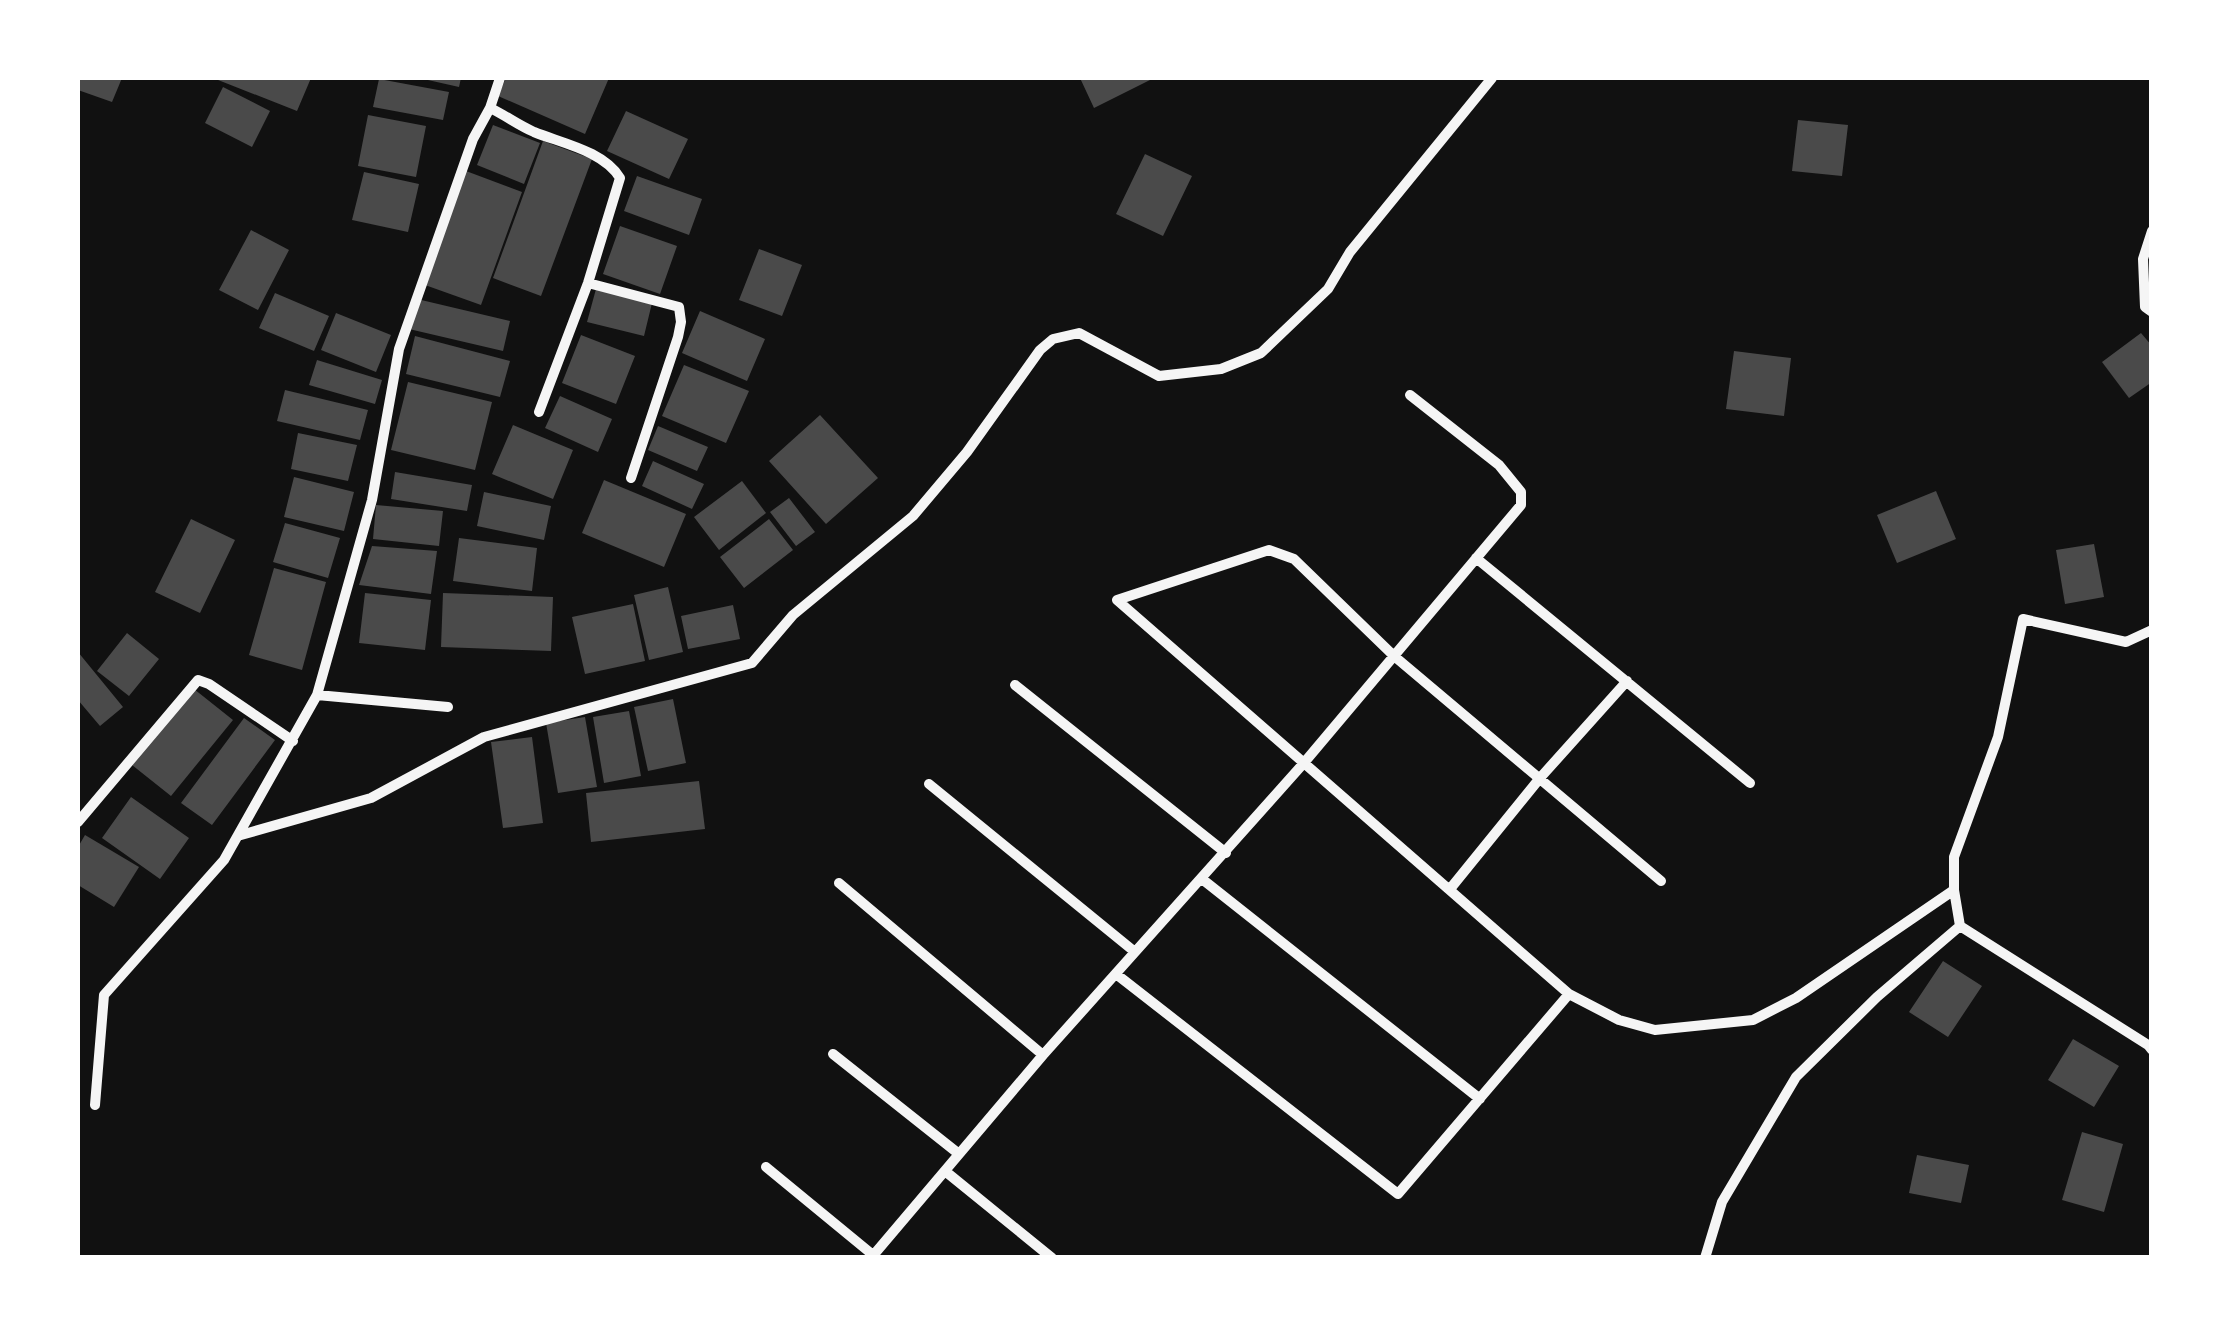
<svg xmlns="http://www.w3.org/2000/svg" width="2229" height="1335" font-family="'Space Grotesk',sans-serif">
	<style>
		.building { fill: #4a4a4a }
		.lines { fill: none; stroke-linecap: round; stroke-linejoin: round }
		.minor { stroke: #f5f5f5; stroke-width: 10 }
	</style>
	<rect width="100%" height="100%" fill="#111"/>
	<path class="building" d="M78,78h44l-10,24 -34,-12z
		M213,78h98l-14,33z
		M419,78h42l-2,9z
		M506,78h103l-24,56 -87,-38z
		M1080,78h74l-60,30z
		M379,79l70,13 -6,28 -70,-13z
		M223,87l47,24 -18,36 -47,-24z
		M626,111l62,28 -19,40 -62,-28z
		M368,115l58,11 -10,51 -58,-11z
		M1798,120l50,5 -6,51 -50,-5z
		M493,125l47,18 -16,41 -47,-19z
		M543,141l49,18 -51,137 -48,-18z
		M1145,154l47,22 -29,60 -47,-22z
		M466,171l56,21 -41,113 -56,-20z
		M364,172l55,12 -11,48 -56,-12z
		M637,176l65,23 -13,36 -65,-24z
		M620,226l57,20 -17,48 -57,-20z
		M251,230l38,20 -31,60 -39,-20z
		M759,249l43,16 -20,51 -43,-16z
		M596,289l56,14 -8,33 -57,-14z
		M275,293l54,23 -15,35 -55,-23z
		M417,299l93,22 -7,30 -94,-22z
		M700,311l65,28 -18,42 -65,-28z
		M336,313l55,22 -15,37 -55,-22z
		M2141,333l11,13v36l-23,16 -27,-36z
		M581,335l54,21 -19,48 -54,-21z
		M415,336l95,25 -10,36 -94,-23z
		M1734,351l57,7 -7,58 -58,-7z
		M317,360l65,20 -7,24 -66,-19z
		M684,365l65,26 -23,52 -64,-27z
		M408,382l84,20 -17,68 -84,-20z
		M285,390l83,20 -8,30 -83,-19z
		M560,396l52,23 -14,33 -53,-24z
		M820,415l58,63 -52,46 -57,-63z
		M513,425l60,25 -20,49 -61,-25z
		M658,426l50,21 -11,24 -49,-21z
		M298,433l59,12 -9,36 -57,-12z
		M653,461l51,23 -12,25 -50,-23z
		M395,472l77,13 -5,26 -76,-12z
		M294,477l60,15 -10,39 -60,-14z
		M604,480l82,34 -22,53 -82,-34z
		M742,481l24,32 -47,37 -25,-33z
		M1936,491l20,48 -59,24 -20,-48z
		M484,492l67,14 -7,34 -67,-14z
		M789,498l26,34 -19,14 -26,-34z
		M376,505l67,6 -4,35 -66,-7z
		M191,519l44,21 -35,73 -45,-21z
		M769,519l24,31 -49,38 -24,-31z
		M285,523l55,15 -12,40 -55,-16z
		M459,538l78,10 -5,43 -79,-10z
		M2094,544l10,53 -39,7 -9,-54z
		M372,546l65,5 -6,43 -72,-9z
		M274,568l52,14 -24,88 -53,-15z
		M668,587l15,65 -34,8 -15,-65z
		M365,593l66,7 -6,50 -66,-7z
		M443,593l110,4 -2,54 -110,-4z
		M633,604l12,57 -60,13 -13,-57z
		M733,605l7,34 -52,10 -7,-33z
		M127,633l32,26 -30,37 -32,-25z
		M78,652l45,55 -23,19 -22,-26z
		M194,689l39,31 -62,76 -39,-31z
		M673,699l13,64 -38,8 -14,-64z
		M629,711l12,65 -37,7 -11,-66z
		M585,717l12,70 -39,6 -12,-70z
		M244,718l31,22 -63,85 -31,-22z
		M532,737l11,86 -40,5 -12,-86z
		M699,781l6,48 -114,13 -5,-49z
		M131,797l58,41 -29,41 -58,-41z
		M85,835l54,32 -25,40 -36,-22v-38z
		M1943,961l39,25 -34,51 -39,-25z
		M2073,1039l46,27 -25,41 -46,-27z
		M2082,1132l41,12 -19,68 -42,-12z
		M1917,1155l52,10 -8,38 -52,-10z"/>
	<g class="lines">
		<path class="minor" d="M490,108c15,7 28,17 44,24 27,11 70,19 86,46l-32,105 -49,129
			M2152,231l-9,28 2,48 7,5
			M588,283l91,24 2,15 -3,15 -47,141
			M1476,558l274,225
			M1117,600l452,394 50,26 36,10 98,-10 43,-22 158,-108
			M1117,600l152,-50 25,9 100,97 267,225
			M2152,630l-26,12 -103,-23 -25,118 -44,120v33l6,36 188,119 4,5
			M1015,685l211,168
			M317,695l131,12
			M929,784l206,168
			M78,822l120,-142 11,4 84,57
			M241,835l130,-37 113,-61 268,-74 41,-48 120,-99 54,-64 73,-102 13,-11 26,-6 80,43 62,-7 40,-16 67,-64 22,-37 142,-174
			M1202,879l278,220
			M839,883l204,172
			M1450,889l90,-111 87,-97
			M1116,974l282,220 171,-200
			M833,1054l126,100
			M95,1105l9,-110 120,-135 93,-165 55,-195 27,-151 74,-210 17,-31 10,-30
			M766,1167l107,88
			M945,1171l107,87
			M871,1258l172,-203 260,-291 218,-259v-13l-22,-27 -89,-70
			M1705,1258l17,-56 74,-125 81,-80 83,-71"/>
	</g>
	<rect width="2229" height="1335" fill="none" stroke="#ffffff" stroke-width="160"/>
</svg>
